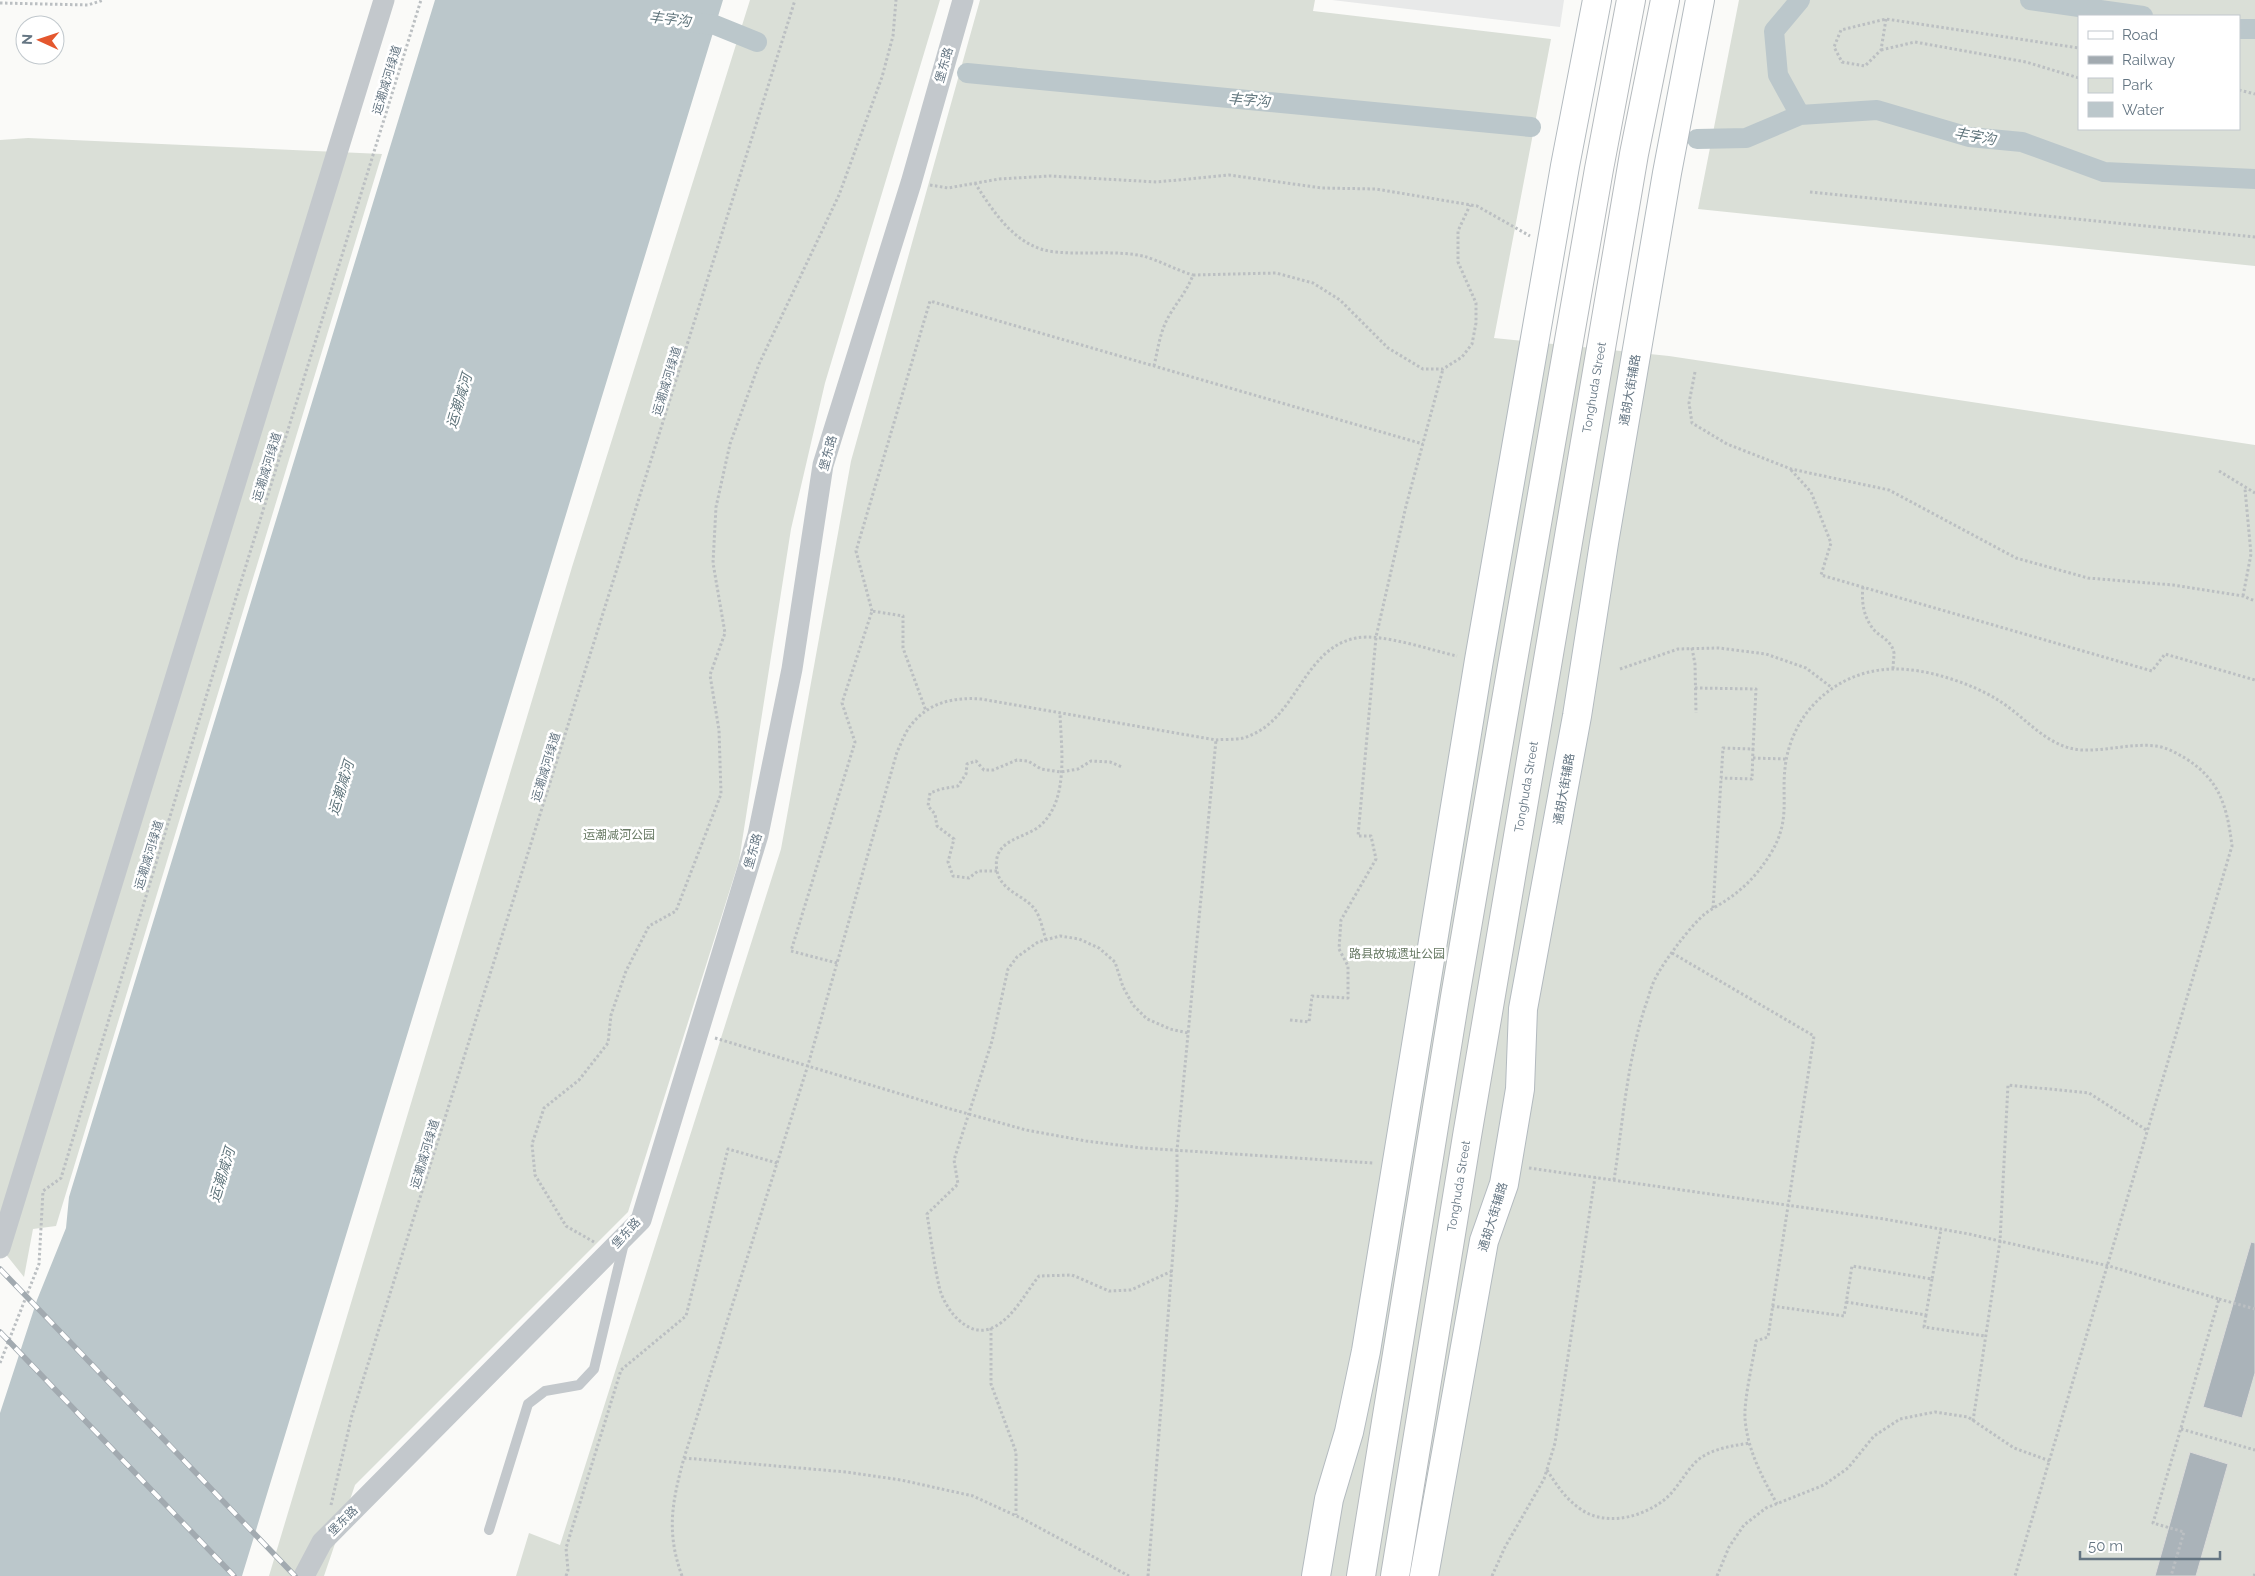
<svg xmlns="http://www.w3.org/2000/svg" width="2255" height="1576" font-family="Raleway,'Noto Sans SC',sans-serif">
	<style>
		.built { fill: #e8e9e9 }
		.green { fill: #dadfd7; fill-rule: evenodd }
		.water { fill: #bbc7cb }
		.lines { fill: none; stroke-linecap: round; stroke-linejoin: round }
		.canal { stroke: #bbc7cb; stroke-width: 20 }
		.building { fill: #aab3b9; stroke: #dcdcda }
		.secondary-casing { stroke: #b3babf; stroke-width: 30 }
		.primary-casing { stroke: #b5babe; stroke-width: 30 }
		.path { stroke: #bbbfc2; stroke-width: 3; stroke-dasharray: 2.5 2.5; stroke-linecap: butt }
		.lane { stroke: #c3c8cc; stroke-width: 10 }
		.street { stroke: #c3c8cc; stroke-width: 21 }
		.secondary { stroke: #fff; stroke-width: 28 }
		.primary { stroke: #fff; stroke-width: 28 }
		.rail-casing { stroke: #a2aab0; stroke-width: 5.5 }
		.rail { stroke: #fff; stroke-width: 4; stroke-dasharray: 11; stroke-linecap: butt }
		.labels { text-anchor: middle; stroke-width: 5; stroke-linejoin: round; paint-order: stroke }
		.street-label { font-size: 12px; fill: #657683; stroke: #fff }
		.park-label { font-size: 12px; fill: #687a64; stroke: #fff }
		.water-label { font-size: 14px; font-style: italic; fill: #60757c; stroke: #fff }
	</style>
	<rect width="100%" height="100%" fill="#fafaf8"/>
	<path class="built" d="M1332,0h232l-4,27z"/>
	<path class="green" d="M750,0h190l-115,383 -34,146 -52,332 -111,351 -273,273 -31,91h-55l303,-1009z
		M980,0h335l-2,11 238,28 -57,299 175,18 586,89v1131h-1739l13,-43 31,12 221,-696 70,-388z
		M1739,0h516v266l-557,-57zM2239,16v113h-160v-113z
		M28,138l354,16 -326,1072 -23,3 -9,48 -24,-30v-1107z"/>
	<path class="water" d="M435,0h288l-481,1576h-242v-163l37,-113 29,-72 3,-31z"/>
	<g class="lines">
		<path class="canal" d="M1800,0l-26,31 4,44 22,40
			M2030,0l113,16
			M688,22l27,3 42,17
			M2239,29h16
			M967,73l564,54
			M1697,139l49,-1 54,-23 77,-5 92,27 53,5 82,30 151,7"/>
	</g>
	<path class="building" d="M2251,1242l4,1v130l-13,45 -39,-11z
		M2190,1452l38,12 -32,112h-41z"/>
	<g class="lines">
		<g class="secondary-casing">
			<path id="secondary" d="M1316,1576l13,-77 20,-67 17,-81 113,-691 86,-494 32,-166
				M1424,1576l60,-335 20,-57 16,-95 3,-80 54,-293 27,-173 63,-370 33,-173"/>
		</g>
		<g class="primary-casing">
			<g id="primary">
				<path d="M1361,1576l94,-579 53,-308 91,-520 32,-169"/>
				<path id="s1" d="M1395,1576l72,-440 167,-982 31,-154"/>
			</g>
		</g>
		<path class="path" d="M0,3l88,2 16,-5
			M1886,19l-5,31 -16,16 -23,-4 -8,-15 7,-17 45,-11 193,29
			M1881,50l34,-8 111,20 53,16
			M2239,90l16,4
			M975,183c19,30 42,66 81,69 29,3 57,-2 87,4 15,4 33,14 50,19
			M930,185l18,3 51,-9 51,-3 107,6 72,-7 93,13 54,1 101,17 53,30
			M1810,192l445,45
			M1154,366c4,-17 6,-35 15,-50 8,-14 18,-25 24,-41l83,-2 37,10 27,17 48,48 35,21h20l19,-12 10,-13 4,-21v-20l-18,-41v-31l12,-26
			M1695,372l-6,31 3,20 35,21 64,25 98,21 127,68 72,20 85,7 70,11 12,5
			M1791,470l20,22 20,51 -10,32 331,96 13,-17 90,26
			M2219,471l36,22
			M1863,587c-2,15 1,33 13,45 7,6 16,10 18,21 0,5 -1,11 -1,16
			M2243,596l8,-42 -6,-65
			M872,611l-16,-60 74,-250 493,143
			M1692,648l3,16 1,49
			M1620,669l58,-20 41,-1 47,6 40,14 25,19
			M1695,688l61,1 -3,60
			M1753,758l33,1
			M997,871h-19l-9,7 -16,-2 -5,-14 6,-23 -17,-13 -2,-12 -7,-8 2,-13 11,-4 17,-3 8,-12 1,-10 9,-3 8,9h9l24,-10 11,1 13,8 20,3 17,-3 13,-8 19,1 12,5
			M1713,908l10,-160 30,1 -1,30 -31,-1
			M1046,940c-3,-9 -5,-21 -10,-29 -9,-15 -35,-19 -39,-40 -6,-34 30,-31 46,-48 26,-27 18,-76 17,-110
			M1672,953l142,83 -46,301 -12,4c-3,21 -12,57 -11,77 2,31 17,59 32,86
			M837,963l-46,-12 64,-209 -13,-39 30,-92 31,5v32l23,63
			M1290,1020l19,2 3,-26 36,2v-32l-9,-17 2,-29 35,-61 -5,-23h-13l18,-199 30,-131 37,-137
			M715,1038l232,70 79,22 60,11 56,7 231,15
			M1529,1168l355,51 85,15 140,32 110,33 -66,224 31,9 -13,44
			M1614,1180c9,-58 13,-120 32,-176 3,-8 5,-17 9,-25 6,-12 15,-24 23,-35 8,-10 18,-23 28,-31 7,-5 15,-9 22,-14 18,-12 32,-28 43,-46 21,-35 9,-57 15,-92 9,-53 54,-91 107,-92 32,-1 78,14 105,31 28,17 49,48 84,50 25,1 50,-7 74,-4 10,1 20,7 29,12 35,22 42,48 47,88l-217,730
			M594,1242l-28,-16 -31,-51 -3,-31 12,-36 35,-28 29,-37 3,-28 15,-44 23,-45 27,-15 45,-117 -2,-64 -9,-55 15,-42 -12,-70 3,-56 14,-63 29,-80 80,-169 43,-118 11,-41 3,-36
			M1172,1271l-41,19 -22,1 -37,-16 -33,1c-13,16 -25,40 -43,50 -25,15 -49,-13 -56,-36 -6,-24 -9,-52 -13,-76l31,-30 -4,-24 38,-119 16,-72 9,-12 21,-15 22,-6 19,3 20,9 16,14 8,25 10,18 14,14 23,10 18,4
			M2219,1299l36,10
			M1846,1302l80,13 6,-36
			M1772,1306l72,10 8,-50 80,13 9,-50
			M1926,1315l-2,12 61,9
			M991,1328v56l25,68v63
			M0,1363l39,-99 4,-73 18,-13 174,-577 186,-601
			M1973,1421l27,-180 8,-156 81,8 59,38
			M2181,1429l74,21
			M684,1458l162,14 55,8 72,16 50,23 106,57
			M1547,1470c9,14 18,28 32,38 25,19 62,10 85,-8 14,-11 21,-29 35,-41 15,-11 33,-13 51,-16
			M331,1505l21,-90 443,-1415
			M566,1576l2,-6 -2,-22 55,-178 65,-54 42,-167 49,14
			M682,1576c-16,-44 -10,-74 2,-118l124,-393 89,-313c4,-8 8,-20 14,-27 18,-23 43,-28 70,-26l235,41c8,-1 19,0 27,-2 54,-15 58,-89 113,-100 26,-5 74,12 101,18
			M1148,1576l29,-376v-50l39,-410
			M1492,1576l13,-29 39,-68 11,-36 40,-266
			M1717,1576l12,-29 15,-22 22,-17 58,-23 24,-17 26,-32 26,-17 35,-7 33,5 46,31 36,13
			M2254,1576l1,-2"/>
		<path class="lane" d="M489,1530l39,-126 17,-13 34,-6 15,-16 30,-126"/>
		<path class="street" d="M0,1248l384,-1248
			M304,1576l18,-34 319,-322 117,-385 34,-166 31,-204 88,-282 52,-183"/>
		<use href="#secondary" class="secondary"/>
		<use href="#primary" class="primary"/>
		<g class="rail-casing">
			<path id="rail" d="M0,1269l295,307
				M0,1332l234,244"/>
		</g>
		<use href="#rail" class="rail"/>
	</g>
	<g class="labels">
		<g class="street-label">
			<text transform="translate(944 65) rotate(-74)" y="4">堡东路</text>
			<text transform="translate(387 80) rotate(-73)" y="4">运潮减河绿道</text>
			<text transform="translate(667 381) rotate(-73)" y="4">运潮减河绿道</text>
			<text dy="4" stroke="none"><textPath href="#s1" startOffset="1205">Tonghuda Street</textPath></text>
			<text transform="translate(1630 390) rotate(-80)" y="4">通胡大街辅路</text>
			<text transform="translate(828 453) rotate(-75)" y="4">堡东路</text>
			<text transform="translate(267 467) rotate(-73)" y="4">运潮减河绿道</text>
			<text transform="translate(546 767) rotate(-73)" y="4">运潮减河绿道</text>
			<text dy="4" stroke="none"><textPath href="#s1" startOffset="800">Tonghuda Street</textPath></text>
			<text transform="translate(1564 789) rotate(-80)" y="4">通胡大街辅路</text>
			<text transform="translate(753 851) rotate(-74)" y="4">堡东路</text>
			<text transform="translate(149 855) rotate(-73)" y="4">运潮减河绿道</text>
			<text transform="translate(425 1154) rotate(-73)" y="4">运潮减河绿道</text>
			<text dy="4" stroke="none"><textPath href="#s1" startOffset="395">Tonghuda Street</textPath></text>
			<text transform="translate(1493 1217) rotate(-73)" y="4">通胡大街辅路</text>
			<text transform="translate(626 1233) rotate(-48)" y="4">堡东路</text>
			<text transform="translate(343 1521) rotate(-45)" y="4">堡东路</text>
		</g>
		<g class="park-label">
			<text x="619" y="839">运潮减河公园</text>
			<text x="1397" y="958">路县故城遗址公园</text>
		</g>
		<g class="water-label">
			<text transform="translate(670 19) rotate(7)" y="5">丰字沟</text>
			<text transform="translate(1249 100) rotate(5)" y="5">丰字沟</text>
			<text transform="translate(1975 136) rotate(10)" y="5">丰字沟</text>
			<text transform="translate(459 401) rotate(-73)" y="5">运潮减河</text>
			<text transform="translate(341 788) rotate(-73)" y="5">运潮减河</text>
			<text transform="translate(222 1175) rotate(-73)" y="5">运潮减河</text>
		</g>
	</g>
	<rect x="2078" y="15" width="162" height="115" fill="#ffffff" stroke="#c1c8cd"/>
	<rect x="2088" y="31" width="25" height="8" fill="#ffffff" stroke="#c1c8cd"/>
	<text x="2122" y="40" font-size="15" fill="#657683">Road</text>
	<rect x="2088" y="56" width="25" height="8" fill="#a2aab0" stroke="#c1c8cd"/>
	<text x="2122" y="65" font-size="15" fill="#657683">Railway</text>
	<rect x="2088" y="78" width="25" height="15" fill="#dadfd7" stroke="#c1c8cd"/>
	<text x="2122" y="90" font-size="15" fill="#657683">Park</text>
	<rect x="2088" y="102" width="25" height="15" fill="#bbc7cb" stroke="#c1c8cd"/>
	<text x="2122" y="115" font-size="15" fill="#657683">Water</text>
	<g transform="translate(40 40) rotate(273)"><circle r="24" fill="#ffffff" stroke="#c1c8cd"/>
	<path d="M0-4L9 19L0 12L-9 19Z" fill="#e4572e"/>
	<text y="-8" font-size="14" font-weight="bold" text-anchor="middle" fill="#657683">N</text>
	</g>
	<path d="M2080 1551v8h140v-8" fill="none" stroke="#657683" stroke-width="2.5"/>
	<text x="2088" y="1551" font-size="15" fill="#657683" stroke="#ffffff" stroke-width="4" paint-order="stroke">50 m</text>
</svg>
